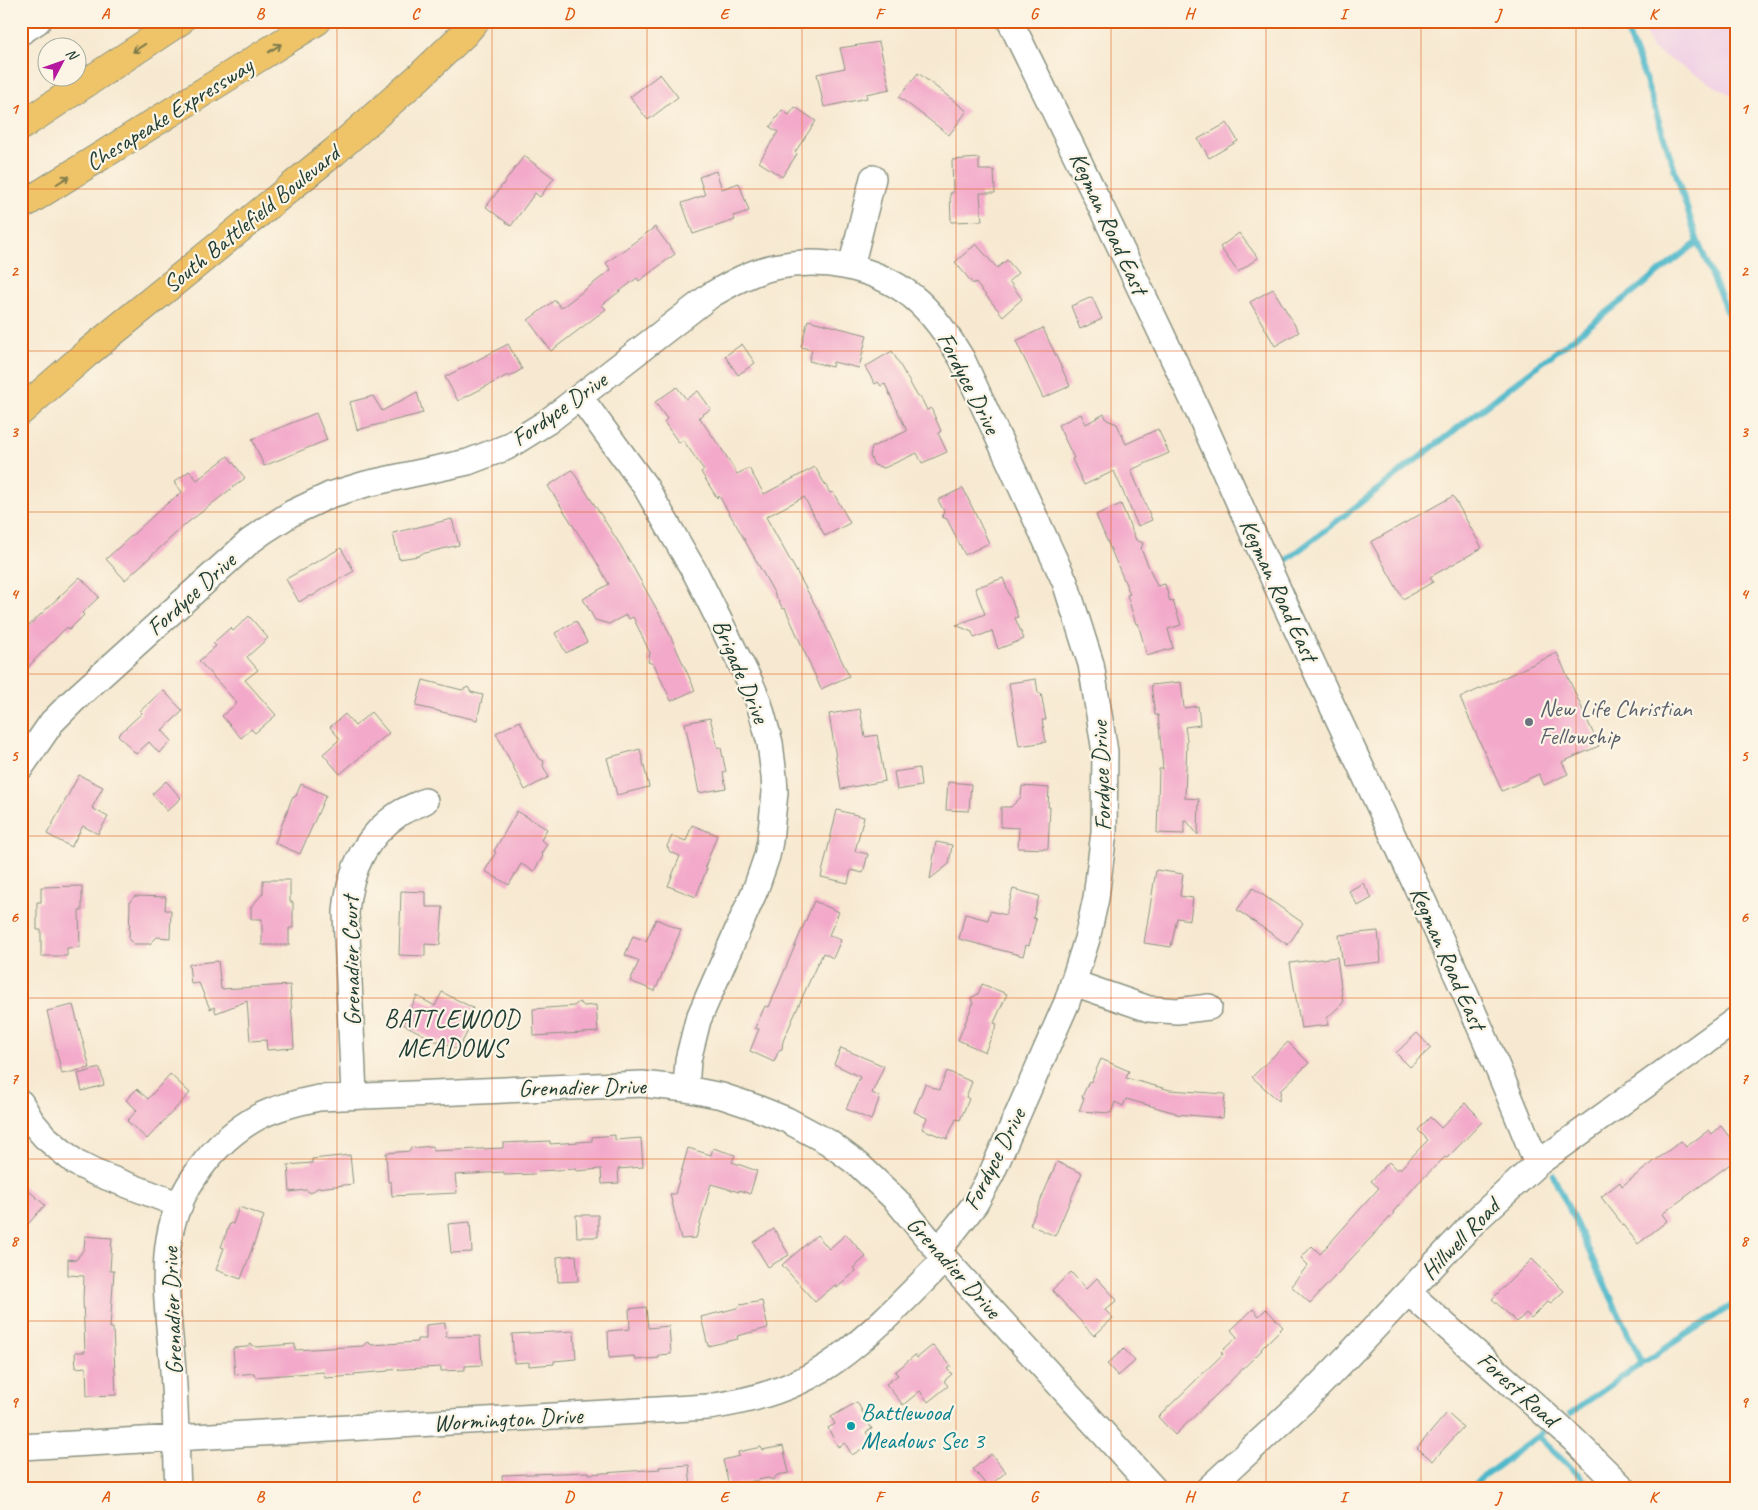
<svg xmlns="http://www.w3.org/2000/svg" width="1758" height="1510" font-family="Caveat,sans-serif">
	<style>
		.built { fill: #f0d0e5 }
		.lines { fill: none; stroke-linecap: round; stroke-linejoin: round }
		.stream { stroke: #4eb8ca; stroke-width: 6 }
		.building { fill: #f3aaca }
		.minor-casing { stroke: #8b9382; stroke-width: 28 }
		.major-casing { stroke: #8b9382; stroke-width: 30 }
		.highway-casing { stroke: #8b9382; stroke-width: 30 }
		.minor { stroke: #fff; stroke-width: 25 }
		.major { stroke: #efc469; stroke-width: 28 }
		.highway { stroke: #efc469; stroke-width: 28 }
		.oneway { stroke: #7d7a4c }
		.grid { fill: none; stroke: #de580e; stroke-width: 1; stroke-opacity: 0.55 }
		.worship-dot { fill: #6b7280; stroke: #fcf5e5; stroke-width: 2 }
		.culture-dot { fill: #0f9aa8; stroke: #fcf5e5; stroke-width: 2 }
		.labels { text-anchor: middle; stroke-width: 4.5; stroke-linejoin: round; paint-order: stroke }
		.street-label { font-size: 24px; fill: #1f3d34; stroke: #fcf5e5 }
		.worship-label { font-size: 24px; fill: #5b616d; stroke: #fcf5e5; text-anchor: start }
		.culture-label { font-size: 24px; fill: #0d838f; stroke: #fcf5e5; text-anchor: start }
		.neighbourhood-label { font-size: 25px; letter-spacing: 1px; fill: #1f3d34; stroke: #fcf5e5 }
		.neatline { fill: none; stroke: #de580e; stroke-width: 2 }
		.grid-label { font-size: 16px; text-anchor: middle; font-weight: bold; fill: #de580e }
	</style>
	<rect width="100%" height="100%" fill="#fcf5e5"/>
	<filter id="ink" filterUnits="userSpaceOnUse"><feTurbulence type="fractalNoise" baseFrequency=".02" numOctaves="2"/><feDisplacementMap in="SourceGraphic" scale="10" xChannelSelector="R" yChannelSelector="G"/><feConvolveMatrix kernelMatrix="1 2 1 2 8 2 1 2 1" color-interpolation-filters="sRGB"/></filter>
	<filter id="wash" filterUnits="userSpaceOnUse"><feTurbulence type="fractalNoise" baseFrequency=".0096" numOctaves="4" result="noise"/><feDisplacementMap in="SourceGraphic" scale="20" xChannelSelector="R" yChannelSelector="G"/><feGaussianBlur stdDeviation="1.12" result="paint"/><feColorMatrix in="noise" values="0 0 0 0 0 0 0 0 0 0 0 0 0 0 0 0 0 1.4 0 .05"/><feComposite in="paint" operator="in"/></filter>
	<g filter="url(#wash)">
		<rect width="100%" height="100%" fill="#f7e9d1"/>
		<path class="built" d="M1641,21h96v78l-85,-50z"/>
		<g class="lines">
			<path class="stream" d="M1623,21l19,48 56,173 39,93
				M1284,562l414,-320
				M1553,1175l89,188
				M1730,1307l7,5
				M1571,1413l71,-50 95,-61
				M1538,1436l54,53
				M1467,1489l75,-56"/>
		</g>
		<g id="blocks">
			<path class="building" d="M879,42l11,47 -24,5 1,4 -43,9 -7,-33 28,-6 -5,-20z
				M918,73l49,38 -18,24 -50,-38z
				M660,74l18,23 -30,23 -18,-23z
				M795,107l21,14 -21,31 2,2 -15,23 -23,-15 19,-30 -8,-5 12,-17 7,5z
				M1227,123l11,18 -29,17 -11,-19z
				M524,156l30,22 -14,19 -5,-4 -24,33 -25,-19z
				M979,158v12h15l1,23h-15l2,28 -31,1 -1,-29h3l-1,-33z
				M716,171l6,18 17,-6 10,28 -16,5 2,4 -42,14 -11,-31 23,-8 -6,-18z
				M655,227l20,27 -36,27 -2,-3 -35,27 4,4 -55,42 -23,-31 27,-20 6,8 50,-38 -5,-7z
				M1239,233l19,25 -20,14 -18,-25z
				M976,244l21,24 10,-8 11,13 -9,8 13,18 -19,17 -28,-34 -2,2 -18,-22z
				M1273,289l26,43 -24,14 -25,-44z
				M1092,297l10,22 -22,10 -9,-23z
				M808,320l59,15 -8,33 -26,-6 -1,5 -23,-6 3,-11 -11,-3z
				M1043,328l27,58 -27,12 -27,-57z
				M508,344l14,25 -13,8 -1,-2 -50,26 -13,-24z
				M742,344l13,19 -17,12 -13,-19z
				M892,351l26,46 2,-1 7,14 4,-2 10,23 -3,2 9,19 -25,11 -5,-10 -33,15 -10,-3 -4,-9 2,-9 35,-16 -22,-47 -4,2 -3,-4 -3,2 -10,-17z
				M677,387l9,12 12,-8 13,18 -12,8 26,37 12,20 12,-6 15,26 51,-27 15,26 3,-1 17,31 -25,13 -21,-39 -38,20 53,95 30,64 -28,13 -36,-81 -2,1 -45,-81 -19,-32 -2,2 -16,-26 3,-2 -21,-30 -4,3 -15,-21 3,-3 -12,-17z
				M417,392l6,21 -66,17 -7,-28 23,-6 9,15z
				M316,413l11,27 -63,26 -12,-27z
				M1081,414l5,10 18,-10 3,6 10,4 9,20 32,-15 11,24 -38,17 21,50 -14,6 -24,-55 -30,14 -12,-26 2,-1 -16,-33z
				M228,456l17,22 -59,46 -61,56 -19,-21 58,-53 18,-14 -8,-10 15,-11 8,9z
				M572,470l49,76 43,76 31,68 -24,11 -17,-37 -6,-2 2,-9 -17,-36 -4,2 -3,-4 -17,9 -14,-4 -12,-21 26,-15 -25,-44 -1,1 -35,-55z
				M963,488l26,55 -24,12 -18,-36 -5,-2 2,-6 -6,-11z
				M1453,496l29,52 -52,29 3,5 -30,17 -32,-57z
				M1121,504l15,36 7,3 -2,6 16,37 8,-2 5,18 3,-1 8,24 -13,4 5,19 -26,8 -9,-33 -2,1 -9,-29 3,-1 -34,-79z
				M452,519l7,26 -38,9 -2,2 -20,3 -6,-26z
				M341,548l13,23 -35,20 -6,5h-4l-10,6 -13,-23z
				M80,577l19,20 -17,16 2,2 -15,15 -2,-3 -24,24 -22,24v-42z
				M1003,578l15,39 -3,1 9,21 -26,10 -6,-18 -18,7 -2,-6 -16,-7 29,-11 -10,-26z
				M249,616l19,22 -21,19 11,13 -13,10 31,35 -21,18 -4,-4 -10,9 -19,-22 15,-13 -38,-42 17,-15 -3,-3 17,-15 3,3z
				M576,621l11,21 -21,11 -11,-20z
				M1557,653l42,93 -37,16 6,12 -24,11 -5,-11 -37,17 -42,-93z
				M1036,679l2,14h3l5,27h-4l4,22 -27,4 -10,-63z
				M423,680l39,10 6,-3 3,5 12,3 -6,25 -61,-14z
				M1181,682l3,26 14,-2 2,19 -15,2 2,13 -2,58 14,1 -1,36 -11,-14h-3v13l-27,-1 2,-64h4l-5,-54h-3l-4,-30z
				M163,690l20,21 -21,19 10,11 -13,12 -10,-11 -13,12 -18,-19 24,-22 -2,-2z
				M860,709l5,28 12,-2 8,46 -44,8 -12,-75z
				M371,712l18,21 -49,41 -17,-20 17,-15 -10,-12 15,-13 10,12z
				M710,718l8,30h3l5,24 -3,1 3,15 -27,5 -14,-70z
				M520,721l18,37 6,3 -1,5 6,11 -24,13 -29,-57z
				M640,749l9,38 -32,8 -10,-37z
				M919,768l2,18 -24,4 -3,-18z
				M79,775l24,12 -11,21 16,9 -10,17 -15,-8 -12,21 -24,-13z
				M166,781l15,17 -14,13 -15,-17z
				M948,782l23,2 -2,27 -23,-1z
				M301,784l25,11 -26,59 -25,-11 17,-45 4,-2z
				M1022,786l27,2 -1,19h2l-2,42 -30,-1 1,-20 -18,-1v-20h10l10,-10z
				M837,810l27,7 -9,34 13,3 -5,19 -12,-3 -3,13 -27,-6z
				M517,811l30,18 -6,11 6,4 -6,10 2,2 -9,15 -13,-7 -12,21 -24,-14 11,-19 -2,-1z
				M692,825l25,10 -12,32 2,1 -11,29 -28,-11 12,-30 -10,-4 -3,-6 5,-10 14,5z
				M936,842l16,3 -3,19 -19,15z
				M1156,870l27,4 -3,22 13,2 -3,22 -13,-2 -6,29 -27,-4z
				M263,880h27v22h3v26h-4v17h-27v-26h-11v-12l12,-14z
				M1363,883l9,15 -14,8 -9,-15z
				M82,886v25h-3l1,36 -13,1v8h-26v-26h-4v-28h4v-15z
				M1253,888l50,35 -15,22 -51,-35z
				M1013,889l26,7 -6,22 3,1 -7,27 -3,-1 -3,11 -64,-17 6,-25 23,6 2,-9 16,4z
				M401,891l25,1v15h17l-3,38 -15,-1v12l-26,-1z
				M135,896l31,1 -1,13h6l-1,28 -13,-1 -7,7h-16l-5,-4 1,-39z
				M814,901l25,11 -10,23 12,5 -8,18 -10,-5 -4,9h-1l-35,79 -1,8 -3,1 -5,12 -24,-11 9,-22 -4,-1 10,-22 4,1z
				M656,919l25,11 -26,61 -25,-10 9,-20 -14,-6 8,-19 13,5z
				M1378,931l3,31 -38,4 -4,-31z
				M1337,957l6,46 -16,15 1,7 -27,3 -11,-65z
				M218,961l3,28 69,-4 4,63 -27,2 -1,-10 -16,1 -3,-40 -31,12 -2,-6 -4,2 -11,-26 -8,1 -2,-20z
				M982,984l25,10 -13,29 3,1 -12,28 -27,-12 15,-36 -2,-6 7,-4z
				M442,992l31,16 -8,14 6,3 -13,25 -19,-10 -1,2 -35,-18 14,-28 18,10z
				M579,1002l5,4 12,-1 2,27 -64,4 -1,-27 41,-3z
				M73,1005l17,63 -28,6 -15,-63z
				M1417,1033l14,15 -21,19 -14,-14z
				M1288,1042l21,21 -28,27 -2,11 -27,-24z
				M841,1048l43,18 -12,27 8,4 -9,23 -25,-11 14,-32 -26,-13z
				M1101,1059l28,12 -3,7 44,12 55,4 -2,24 -47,-4v-1l-50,-14 -3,7 -8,-4 -4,11 -32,-2 5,-13 -2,-1 7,-16 2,1z
				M100,1068l4,17 -22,6 -4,-17z
				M947,1071l25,11 -6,15 3,2 -9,21 -4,-1 -9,20 -25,-10 5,-11 -13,-6 11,-28 14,6z
				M170,1074l20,19 -43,46 -20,-18 10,-11 -11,-10 11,-11 11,10z
				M1465,1103l18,18 -36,37 -2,-1 -28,27 -24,28 1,1 -84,90 -19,-17 17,-21 -7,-7 11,-12 8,8 59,-66 -8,-7 18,-19 8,8 2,-2 1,1 28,-29 -10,-10 12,-13 11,11z
				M1721,1126l16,21v12l-75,55 5,7 -29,23 -37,-47 19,-15 2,4 59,-45 5,6 23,-17 3,4z
				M615,1135v5l26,-2 2,29 -25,2 1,14 -17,1 -1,-15 -25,2v-2l-38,2 -3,3 -31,1v-3l-49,3 2,18 -65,3 -1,-14h-3l-2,-29 24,-2v-3l23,-2v5l70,-3v-5l47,-2v3l42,-3v-4z
				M688,1148l23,7 2,-7 22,7 -3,7 25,9 -7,23 -11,-4v2l-28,-8 -15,54 -15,1 -11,-45h5z
				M350,1155l3,29 -36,4 -6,5 -5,-3 -16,2 -2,-27 24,-2v-4z
				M1057,1162l25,11 -27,63 -25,-11z
				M21,1184l24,21 -24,27z
				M239,1207l25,9 -23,63 -25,-9 8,-22 -3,-1 9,-24 3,1z
				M576,1215h22v22h-21z
				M470,1222l2,30 -21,1 -3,-29z
				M774,1229l15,26 -21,12 -15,-25z
				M846,1234l20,23 -13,11 3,3 -19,17 -2,-3 -20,17 -33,-37 35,-30 12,14z
				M85,1236l27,2 -2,33h4l-4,57h3l3,67 -29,1 -1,-29 -10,1 -1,-16h10l-2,-53 1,-23 -16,-1v-16l8,1 8,-11z
				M576,1255l2,26 -20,1 -1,-25z
				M1532,1259l32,32 -13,12 -3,-2 -17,17 -5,-5 -9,9 -25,-23z
				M1071,1272l15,17 11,-11 20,22 -12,10 8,8 -19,18 -42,-46z
				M762,1301l6,27 -31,8 1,3 -30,7 -7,-29 36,-9 3,-3z
				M646,1307l2,21 21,-2 2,28 -12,1v3l-24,2 -1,-4 -25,2 -1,-27 22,-2 -1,-20z
				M1253,1309l6,7 7,-7 17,18 -22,22 1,1 -87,85 -17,-18 65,-63 -2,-2 16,-15 -6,-7z
				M445,1323l1,14 34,-1 2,29 -17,1v4l-24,1v-4l-53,3v1l-34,3v2l-29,2 -1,-6 -69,5 -1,-4 -19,2 -2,-27 14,-1 4,-3 5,3 39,-3v6l68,-4 4,-4 5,3 45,-3v-3h9v-14z
				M574,1331l2,28 -22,2v3l-25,2v-4l-15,1 -2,-29z
				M933,1345l18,21 -4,3 5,5 -8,7 4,5 -20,16 -8,-11 -17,14 -17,-21 12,-9 -3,-3 20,-17 2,3z
				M1124,1349l11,12 -17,15 -11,-12z
				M857,1402l15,27 -6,3 6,11 -20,12 -7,-12 -7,4 -10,-19 7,-4 -4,-7z
				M1447,1413l16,14 -30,34 -16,-13z
				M783,1446l6,27 -12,2 -4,5 -5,-2 -39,8 -6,-26 16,-4 -1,-4 23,-5 1,3z
				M991,1454l15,18 -18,15 -15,-18z
				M689,1465l2,24h-188l-1,-14 87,-3v2l71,-5 -1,-2z"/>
		</g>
	</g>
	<g filter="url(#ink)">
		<use href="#blocks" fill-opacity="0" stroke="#8b9382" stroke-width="1"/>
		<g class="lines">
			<g class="minor-casing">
				<path id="minor" d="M1010,21c64,129 126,258 187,388 33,73 65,146 99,219 82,178 169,354 241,536
					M21,32l17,-11
					M851,267l22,-89
					M580,397l65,89 51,88 54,108 9,21 11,40 4,33 1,16 -5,49 -3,15 -11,32 -58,132 -10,40 -2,29
					M21,767l31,-45 22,-22 175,-158 15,-11 28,-18 38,-18 36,-11 102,-22 39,-15 40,-25 164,-127c19,-11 40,-23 63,-28 47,-10 99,-1 138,29 21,17 36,40 50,63l103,223 26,82 14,88 -1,80 -8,66 -9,41 -20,63 -76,173 -16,29 -37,47
					M1074,983l75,26 28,2 32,-4
					M354,1095l-8,-182c3,-42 19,-77 54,-100 8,-5 17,-8 25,-12
					M21,1103l11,19 13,15 31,26 20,10 84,32
					M1408,1292l166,148 50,49
					M21,1447l687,-40c44,-6 91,-20 128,-47 40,-29 74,-66 109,-101
					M178,1489c-2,-39 -2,-78 -5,-118 -3,-42 -11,-90 -4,-132 8,-49 45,-98 89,-122 19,-10 41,-15 61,-19l323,-14 44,5 36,7 30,10 35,14 41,22 31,23 37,35 49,59 209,230
					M1208,1489l99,-91 40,-41 129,-137 61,-56 200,-145"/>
			</g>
			<g class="major-casing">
				<path id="major" d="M21,411l65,-57 248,-202 85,-75 45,-43 11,-13"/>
			</g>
			<g class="highway-casing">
				<path id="highway" d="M21,126l159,-105
					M21,206l296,-185"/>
			</g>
			<use href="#minor" class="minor"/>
			<use href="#major" class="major"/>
			<use href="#highway" class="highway"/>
		</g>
		<defs><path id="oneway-shaft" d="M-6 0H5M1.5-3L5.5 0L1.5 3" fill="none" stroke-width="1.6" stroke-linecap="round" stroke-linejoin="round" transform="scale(1.25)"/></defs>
		<g class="oneway">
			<use href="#oneway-shaft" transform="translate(139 48) rotate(147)"/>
			<use href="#oneway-shaft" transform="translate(275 48) rotate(-33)"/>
			<use href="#oneway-shaft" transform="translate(63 180) rotate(-32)"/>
		</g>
	</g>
	<path class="grid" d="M182,21v1468M337,21v1468M492,21v1468M647,21v1468M802,21v1468M956,21v1468M1111,21v1468M1266,21v1468M1421,21v1468M1576,21v1468M21,189h1716M21,351h1716M21,512h1716M21,674h1716M21,836h1716M21,998h1716M21,1159h1716M21,1321h1716"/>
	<circle class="worship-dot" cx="1529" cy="722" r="5"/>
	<circle class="culture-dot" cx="851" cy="1426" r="5"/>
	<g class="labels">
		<g class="street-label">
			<text transform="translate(169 114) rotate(-32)" y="8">Chesapeake Expressway</text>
			<text transform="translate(251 219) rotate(-39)" y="8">South Battlefield Boulevard</text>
			<text transform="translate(1109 223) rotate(65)" y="8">Kegman Road East</text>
			<text transform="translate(969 383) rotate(63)" y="8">Fordyce Drive</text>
			<text transform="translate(559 409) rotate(-35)" y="8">Fordyce Drive</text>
			<text transform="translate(1279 590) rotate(65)" y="8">Kegman Road East</text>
			<text transform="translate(191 594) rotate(-42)" y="8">Fordyce Drive</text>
			<text transform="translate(741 671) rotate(67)" y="8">Brigade Drive</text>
			<text transform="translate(1101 776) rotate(-92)" y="8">Fordyce Drive</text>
			<text transform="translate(1448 958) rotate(66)" y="8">Kegman Road East</text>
			<text transform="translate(351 961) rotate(-91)" y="8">Grenadier Court</text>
			<text transform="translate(582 1087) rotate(-1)" y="8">Grenadier Drive</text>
			<text transform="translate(994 1159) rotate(-63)" y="8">Fordyce Drive</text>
			<text transform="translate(1460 1239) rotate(-46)" y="8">Hillwell Road</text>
			<text transform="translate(954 1267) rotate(48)" y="8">Grenadier Drive</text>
			<text transform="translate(172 1311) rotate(-92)" y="8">Grenadier Drive</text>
			<text transform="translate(1518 1389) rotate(42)" y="8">Forest Road</text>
			<text transform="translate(508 1419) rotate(-3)" y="8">Wormington Drive</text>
		</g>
		<g class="worship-label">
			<text x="1539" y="716">New Life Christian<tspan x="1539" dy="28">Fellowship</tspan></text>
		</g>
		<g class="culture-label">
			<text x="861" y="1420">Battlewood<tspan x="861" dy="28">Meadows Sec 3</tspan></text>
		</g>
		<g class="neighbourhood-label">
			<text x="452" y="1027">BATTLEWOOD<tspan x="452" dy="29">MEADOWS</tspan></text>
		</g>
	</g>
	<rect width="1758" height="1510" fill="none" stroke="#fcf5e5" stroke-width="55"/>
	<g transform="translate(62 62) rotate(49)"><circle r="24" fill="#fcf5e5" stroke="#a4ab9e"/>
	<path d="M0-4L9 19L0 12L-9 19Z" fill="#b5179e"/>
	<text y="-8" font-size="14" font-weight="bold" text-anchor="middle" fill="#1f3d34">N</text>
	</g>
	<rect x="28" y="28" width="1702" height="1454" class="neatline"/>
	<g class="grid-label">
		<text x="105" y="19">A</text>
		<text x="260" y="19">B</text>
		<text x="415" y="19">C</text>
		<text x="569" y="19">D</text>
		<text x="724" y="19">E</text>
		<text x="879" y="19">F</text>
		<text x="1034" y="19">G</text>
		<text x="1189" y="19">H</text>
		<text x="1343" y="19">I</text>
		<text x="1498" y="19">J</text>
		<text x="1653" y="19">K</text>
		<text x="14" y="114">1</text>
		<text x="1744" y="114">1</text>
		<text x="14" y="276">2</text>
		<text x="1744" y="276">2</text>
		<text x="14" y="437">3</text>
		<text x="1744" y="437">3</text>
		<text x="14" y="599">4</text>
		<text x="1744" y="599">4</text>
		<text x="14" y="761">5</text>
		<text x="1744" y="761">5</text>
		<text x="14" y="922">6</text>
		<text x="1744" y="922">6</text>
		<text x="14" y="1084">7</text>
		<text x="1744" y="1084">7</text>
		<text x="14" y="1246">8</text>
		<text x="1744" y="1246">8</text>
		<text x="14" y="1407">9</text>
		<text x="1744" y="1407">9</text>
		<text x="105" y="1502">A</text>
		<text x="260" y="1502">B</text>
		<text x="415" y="1502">C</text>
		<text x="569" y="1502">D</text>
		<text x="724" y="1502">E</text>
		<text x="879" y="1502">F</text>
		<text x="1034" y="1502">G</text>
		<text x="1189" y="1502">H</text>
		<text x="1343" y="1502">I</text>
		<text x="1498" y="1502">J</text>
		<text x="1653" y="1502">K</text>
	</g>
</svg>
